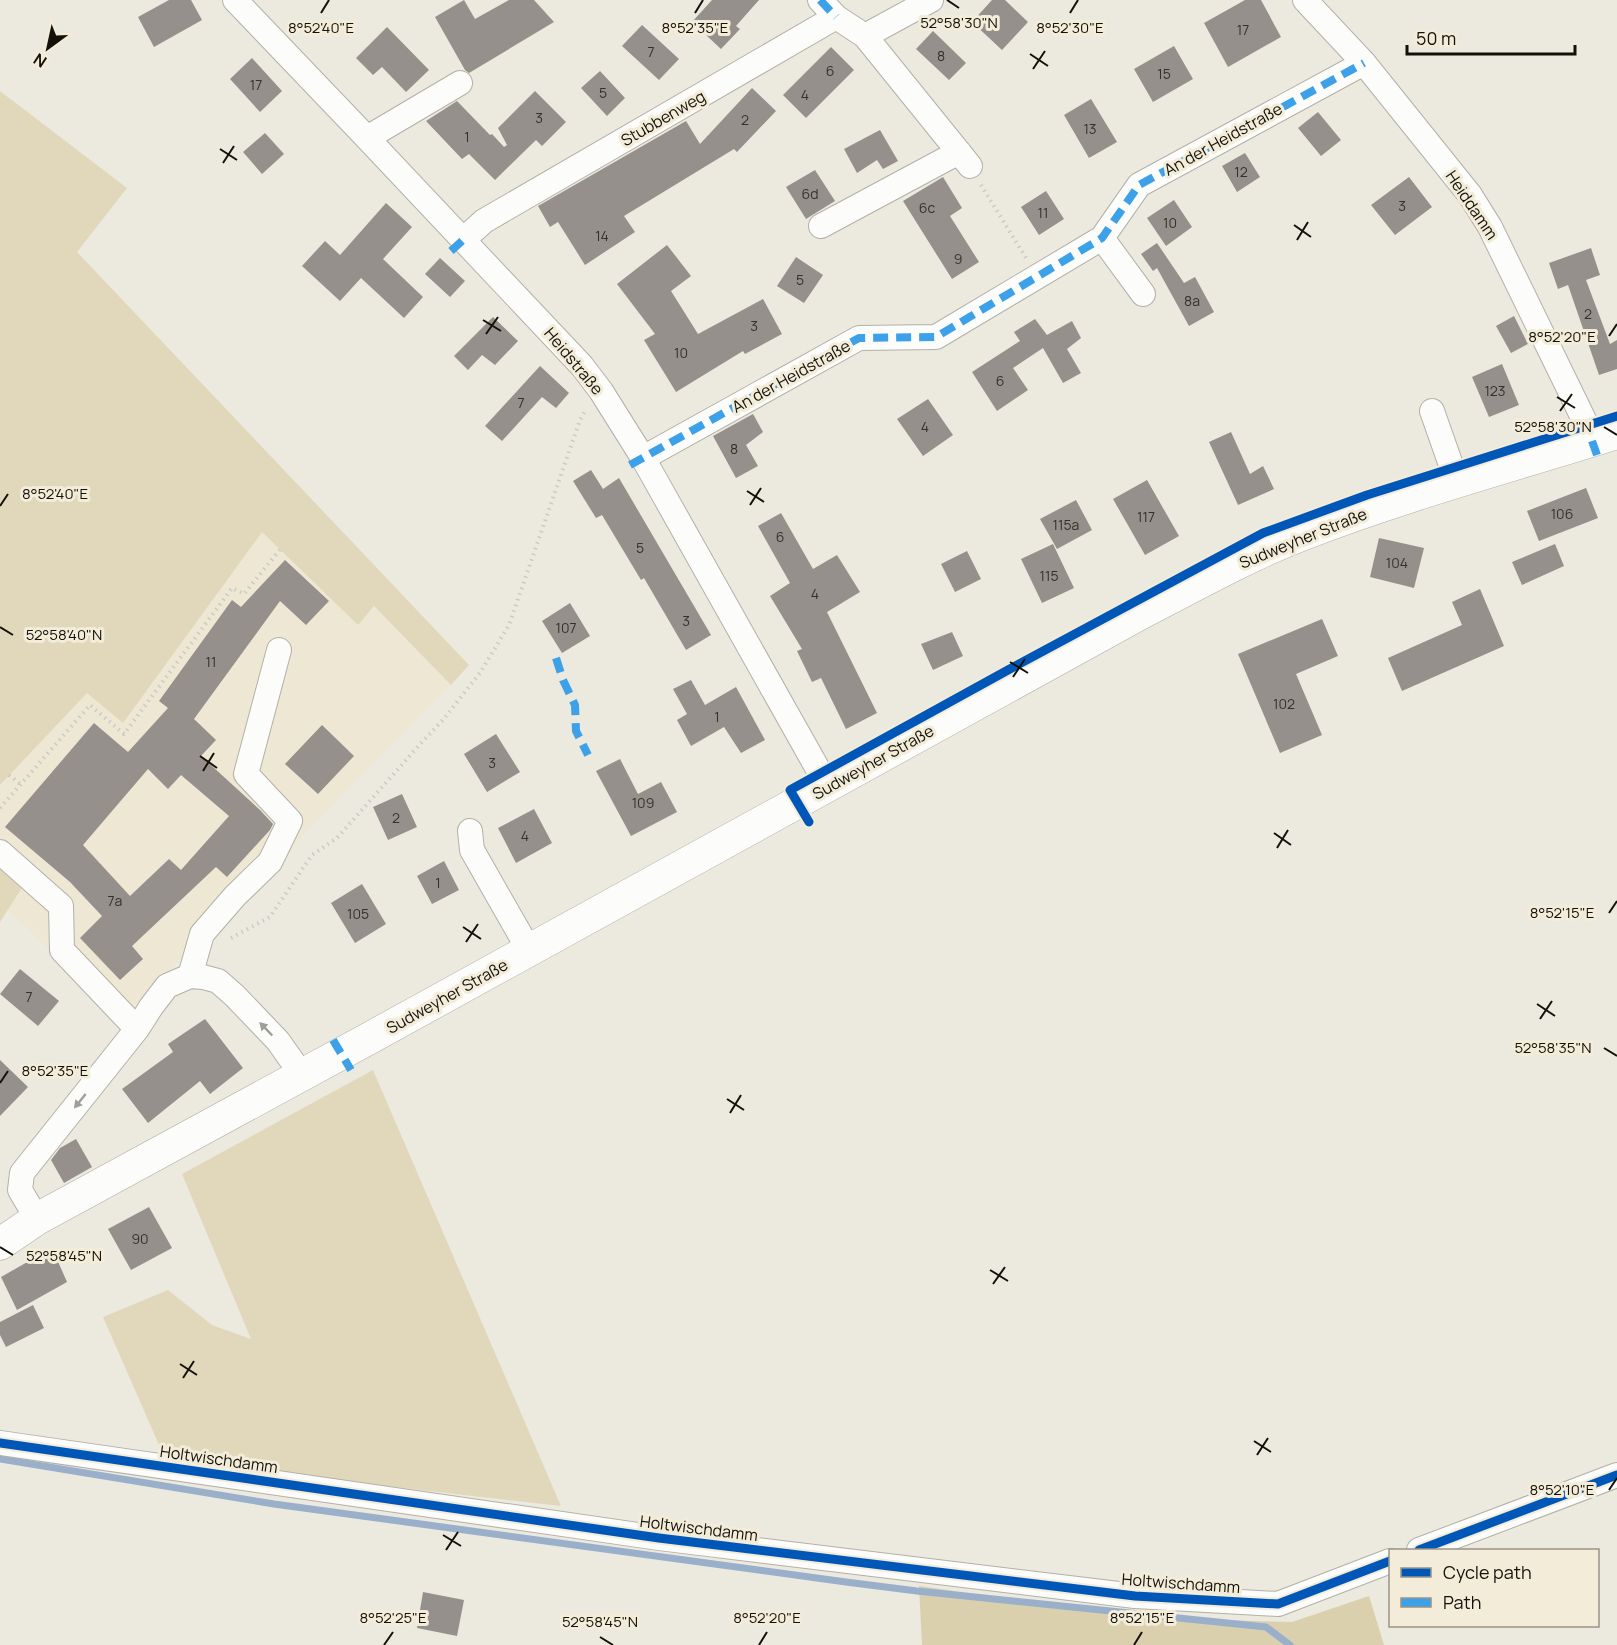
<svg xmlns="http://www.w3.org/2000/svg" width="1617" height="1645" font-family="Manrope,sans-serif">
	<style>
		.built { fill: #ede7d3 }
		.green { fill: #e1d8bc }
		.forest { fill: #dad0ae }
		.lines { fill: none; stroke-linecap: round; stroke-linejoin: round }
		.stream { stroke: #99afca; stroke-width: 7 }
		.building { fill: #95908b; fill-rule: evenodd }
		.minor-casing { stroke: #b3b0a8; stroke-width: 26 }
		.major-casing { stroke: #b3b0a8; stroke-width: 33 }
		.path { stroke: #cbcac6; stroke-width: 4; stroke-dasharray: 1.5 4.5; stroke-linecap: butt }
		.minor { stroke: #fcfcfa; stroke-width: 24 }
		.major { stroke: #fcfcfa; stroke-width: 32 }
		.quiet { stroke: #3da1e9; stroke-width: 8; stroke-dasharray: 15 8; stroke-linecap: butt }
		.cycleway-casing { stroke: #f2ecd9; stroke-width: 13 }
		.cycleway { stroke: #0057b8; stroke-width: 9 }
		.oneway { fill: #9f9e9a }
		.ticks { fill: none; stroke: #13110a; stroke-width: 2 }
		.labels { text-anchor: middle; stroke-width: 6; stroke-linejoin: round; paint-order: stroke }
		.number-label { font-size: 14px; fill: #34312a }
		.street-label { font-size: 16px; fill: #13110a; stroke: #f2ecd9 }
		.ticks-label { font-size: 15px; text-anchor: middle; fill: #13110a; stroke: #f2ecd9; stroke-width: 6; stroke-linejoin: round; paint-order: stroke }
	</style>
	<rect width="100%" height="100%" fill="#ece9df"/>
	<path class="built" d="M262,532l96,93 16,-19 77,79 -332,336 -75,-77 -36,-34 -8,12v-137l87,-92 36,30z"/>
	<path class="green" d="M0,91l127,97 -50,64 392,413 -18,20 -77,-79 -16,19 -96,-93 -139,191 -36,-30 -87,92z
		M0,868l23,18 -23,36z
		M373,1070l188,436 -395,-45 -63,-144 65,-27 44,35 39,14 -69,-165z"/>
	<path class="forest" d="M919,1586l231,32 142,4 77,-26 15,49h-462z"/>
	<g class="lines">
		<path class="stream" d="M0,1459l274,45 572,78 71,9 349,36 24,18"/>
	</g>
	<path class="building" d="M169,0h22l11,20 -48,27 -16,-30z
		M464,0l11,19 34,-19h25l20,22 -85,51 -4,-3 -30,-53z
		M712,0h47l-23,26 4,3 -19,20 -29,-27z
		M992,0h13l23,22 -26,28 -30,-28z
		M1245,0h16l20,37 -53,30 -24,-44z
		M642,25l37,34 -20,21 -37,-34z
		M387,27l42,43 -23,22 -24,-25 -9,8 -17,-17z
		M933,31l33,32 -17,17 -33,-31z
		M1174,46l19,33 -40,23 -19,-33z
		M831,47l23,23 -48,48 -23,-23z
		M252,58l30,33 -22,21 -30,-33z
		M600,71l25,27 -18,18 -26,-28z
		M752,88l24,23 -39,41 -3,-3 -110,67 11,16 -50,33 -27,-43 -8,5 -12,-21 148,-85 14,23z
		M535,91l31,31 -24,24 -6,-6 -41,40 -26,-26 -7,5 -36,-38 31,-20 33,34 2,-1 12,13 3,-2 -9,-17z
		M1091,99l26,43 -28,16 -25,-43z
		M1318,112l23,28 -20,16 -23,-28z
		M880,130l18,31 -15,8 -6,-9 -20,13 -13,-24z
		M265,133l19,21 -22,20 -19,-22z
		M1245,153l15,24 -23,15 -15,-26z
		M815,170l20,31 -29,18 -20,-32z
		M943,177l19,31 -12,8 29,46 -27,17 -49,-78z
		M1409,177l23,30 -37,28 -24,-30z
		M1046,191l18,28 -25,16 -18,-28z
		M1174,200l18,27 -26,19 -19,-28z
		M386,203l26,24 -29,32 40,38 -19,21 -43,-40 -21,23 -38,-35 23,-25 15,14z
		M1157,243l27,40 11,-6 19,35 -25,14 -32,-58 -4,3 -12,-17z
		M667,245l24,31 -20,15 27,43 65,-35 19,35 -37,20 -2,-3 -67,41 -32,-52 11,-6 -38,-50z
		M1591,248l9,27 -14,5 24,64 7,-4v29l-18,6 -31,-90 -10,4 -9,-26z
		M796,257l27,18 -19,28 -27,-17z
		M440,258l25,23 -15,16 -25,-23z
		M1514,316l14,28 -17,9 -15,-27z
		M493,317l25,24 -23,24 -13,-10 -14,15 -14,-14z
		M1035,319l12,16 25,-14 9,17 -14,11 14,24 -18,10 -20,-35 -30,20 15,22 -31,21 -25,-39 48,-31 -6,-9z
		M1502,364l17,41 -30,12 -17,-40z
		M540,366l29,27 -13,15 -14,-11 -40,44 -17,-15z
		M928,399l25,36 -30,21 -26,-37z
		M753,414l10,18 -17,13 12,21 -22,12 -23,-42z
		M1231,432l19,42 13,-8 11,23 -36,16 -29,-63z
		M591,470l12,19 16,-11 92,157 -25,15 -42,-72 -3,2 -39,-65 -6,3 -23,-37z
		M1147,480l32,56 -34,19 -32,-56z
		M1586,488l12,30 -59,23 -12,-30z
		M1076,500l16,30 -35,19 -17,-30z
		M781,513l32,56 24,-14 23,37 -33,20 50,101 -31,16 -25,-51 -9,4 -15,-31 5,-2 -32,-53 20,-13 -32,-57z
		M1379,538l45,10 -10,40 -44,-11z
		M1053,544l21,44 -32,15 -21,-44z
		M1555,544l9,22 -42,19 -10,-23z
		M967,551l14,28 -26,13 -14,-28z
		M285,560l44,41 -23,24 -26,-24 -86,118 22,21 -15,16 59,54 13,14 -3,6 -43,47 -11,-10 -84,79 11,13 -23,21 -40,-42 22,-22 -32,-34 -65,-55 89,-104 34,29 40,-44 -9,-7 73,-101 9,7zM148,769l20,20 13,-14 48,41 -48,54 -12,-11 -39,37 -47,-51z
		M1480,589l24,57 -102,45 -14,-33 74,-33 -10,-23z
		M570,603l20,33 -28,17 -20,-32z
		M1322,619l16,37 -42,18 26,61 -42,18 -42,-99z
		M952,632l11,24 -30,14 -12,-26z
		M691,680l14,25 31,-18 29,53 -24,13 -17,-26 -33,19 -14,-26 10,-6 -14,-25z
		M322,725l32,31 -36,38 -33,-30z
		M496,734l24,38 -33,20 -23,-38z
		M620,759l18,35 23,-12 16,30 -46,24 -35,-65z
		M402,794l15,33 -29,13 -15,-33z
		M534,809l18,34 -36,20 -18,-35z
		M444,861l15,29 -27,14 -15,-28z
		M362,884l24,40 -31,19 -24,-40z
		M20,969l39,32 -21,25 -38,-32z
		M205,1019l38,49 -33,26 -10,-13 -52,42 -26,-34 51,-37 -5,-8z
		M0,1060l28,27 -28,29z
		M76,1139l16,28 -28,16 -13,-23 9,-12z
		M149,1207l23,41 -41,22 -23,-41z
		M52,1248l15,34 -50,28 -16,-33z
		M33,1305l11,23 -38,19 -6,-12v-13z
		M423,1592l41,8 -7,36 -40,-8z"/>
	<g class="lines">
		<g class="minor-casing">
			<path id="minor" d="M235,0l132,138 215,228 19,25 42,67 185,329
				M820,0l16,17
				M1305,0l59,63 106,132 20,32 97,199 5,15
				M865,36l66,-36
				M367,138l93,-55
				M821,226l138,-74
				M1102,238l41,56
				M463,240l21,-19 352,-204 29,19 105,130
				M1432,411l25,71
				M643,458l216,-120 77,-1 166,-99 37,-53 225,-122
				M470,831l2,19 57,100
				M0,852l61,54 1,44 75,79
				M190,976l12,-42 33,-38 35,-34 20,-41 -44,-47 33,-124
				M37,1219l-17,-29 2,-17 115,-144 14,-22 16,-21 23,-10 13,1 15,4 17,15 43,45 24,34
				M0,1443l659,95 476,58 143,8 112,-43
				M1419,1550l198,-75"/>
		</g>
		<g class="major-casing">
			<path id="major" d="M0,1244l37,-25 331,-180 777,-428c51,-26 102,-55 156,-76 103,-40 211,-69 316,-102"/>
		</g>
		<path class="path" d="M981,185l45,73
			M9,775l11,9
			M0,808l90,-103 34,29 108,-146 12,6 38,-47
			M231,938l39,-21 42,-62 25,-17 85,-96 20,-21 38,-48 29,-48 71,-205 6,-11"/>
		<use href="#minor" class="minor"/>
		<use href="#major" class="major"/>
		<path class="quiet" d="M820,0l16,17
			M451,251l12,-11
			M1592,441l5,14
			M630,465l229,-127 77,-1 166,-99 37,-53 225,-122
			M556,658l7,22 12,25 1,26 12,24
			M333,1040l18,30"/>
		<g class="cycleway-casing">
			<path id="cycleway" d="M809,822l-19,-32 218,-120 255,-137 104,-38 250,-79
				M0,1443l659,95 476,58 143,8 112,-43
				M1419,1550l198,-75"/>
		</g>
		<use href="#cycleway" class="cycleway"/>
	</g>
	<defs><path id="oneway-solid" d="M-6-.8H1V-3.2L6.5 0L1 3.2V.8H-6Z" transform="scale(1.5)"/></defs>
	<g class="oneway">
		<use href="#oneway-solid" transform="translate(266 1029) rotate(-134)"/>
		<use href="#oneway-solid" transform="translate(80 1101) rotate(129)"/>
	</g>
	<path class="ticks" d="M947,0l12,8M321,13l8,-13M695,13l8,-13M1070,13l8,-13M1030,54l18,12M1033,69l12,-18M220,149l17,11M223,163l11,-17M1294,225l17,12M1297,240l11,-18M483,320l18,11M486,334l12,-17M1609,336l8,-12M1557,397l18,11M1560,411l12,-17M1604,427l13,8M747,491l17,11M750,505l11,-17M0,506l8,-12M0,627l13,8M1010,662l18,11M1013,677l12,-18M200,756l17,12M203,771l11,-18M1274,833l17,12M1277,848l11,-18M1609,913l8,-12M463,927l18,12M466,942l12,-18M1537,1004l18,12M1540,1019l12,-18M1604,1048l13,8M0,1083l8,-12M727,1099l17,11M730,1113l11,-18M0,1247l13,8M990,1270l18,11M993,1284l12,-17M180,1364l17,11M183,1378l11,-17M1254,1441l17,11M1257,1455l11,-17M1609,1490l8,-12M443,1535l18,11M446,1550l12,-18M600,1637l13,8M384,1645l9,-13M759,1645l8,-13M1134,1645l8,-13"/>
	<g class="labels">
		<g class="number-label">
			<text x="1243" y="35">17</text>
			<text x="651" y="57">7</text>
			<text x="941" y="61">8</text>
			<text x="830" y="76">6</text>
			<text x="1164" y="79">15</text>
			<text x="256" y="90">17</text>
			<text x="603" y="98">5</text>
			<text x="805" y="100">4</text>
			<text x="539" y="123">3</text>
			<text x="745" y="125">2</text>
			<text x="1090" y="134">13</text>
			<text x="467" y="142">1</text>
			<text x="1241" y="177">12</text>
			<text x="810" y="199">6d</text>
			<text x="1402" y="211">3</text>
			<text x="927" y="213">6c</text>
			<text x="1043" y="218">11</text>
			<text x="1170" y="228">10</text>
			<text x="602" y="241">14</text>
			<text x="958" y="264">9</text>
			<text x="800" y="285">5</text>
			<text x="1192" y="306">8a</text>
			<text x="1588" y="319">2</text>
			<text x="754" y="331">3</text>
			<text x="681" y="358">10</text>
			<text x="1000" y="386">6</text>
			<text x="1495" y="396">123</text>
			<text x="521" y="408">7</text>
			<text x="925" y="432">4</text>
			<text x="734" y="454">8</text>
			<text x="1562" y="519">106</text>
			<text x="1146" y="522">117</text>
			<text x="1066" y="530">115a</text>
			<text x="780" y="542">6</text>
			<text x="640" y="553">5</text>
			<text x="1397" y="568">104</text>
			<text x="1049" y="581">115</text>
			<text x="815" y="599">4</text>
			<text x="686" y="626">3</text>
			<text x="566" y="633">107</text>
			<text x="211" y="667">11</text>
			<text x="1284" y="709">102</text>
			<text x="717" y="722">1</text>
			<text x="492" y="768">3</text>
			<text x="643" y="808">109</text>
			<text x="396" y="823">2</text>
			<text x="525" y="841">4</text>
			<text x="438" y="888">1</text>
			<text x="115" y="906">7a</text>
			<text x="358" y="919">105</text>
			<text x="29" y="1002">7</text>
			<text x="140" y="1244">90</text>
		</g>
		<g class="street-label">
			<text transform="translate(663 118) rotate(-30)" y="6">Stubbenweg</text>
			<text transform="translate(1223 139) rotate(-29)" y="6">An der Heidstraße</text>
			<text transform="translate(1472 205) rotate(56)" y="6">Heiddamm</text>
			<text transform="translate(574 361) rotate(50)" y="6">Heidstraße</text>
			<text transform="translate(791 376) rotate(-29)" y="6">An der Heidstraße</text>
			<text transform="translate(1303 538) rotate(-22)" y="6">Sudweyher Straße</text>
			<text transform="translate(873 762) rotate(-29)" y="6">Sudweyher Straße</text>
			<text transform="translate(447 996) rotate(-29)" y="6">Sudweyher Straße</text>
			<text transform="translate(219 1459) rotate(8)" y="6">Holtwischdamm</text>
			<text transform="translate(699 1528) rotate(7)" y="6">Holtwischdamm</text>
			<text transform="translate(1181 1583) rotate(4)" y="6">Holtwischdamm</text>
		</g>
	</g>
	<g class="ticks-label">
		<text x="959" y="28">52°58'30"N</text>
		<text x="321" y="33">8°52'40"E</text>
		<text x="695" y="33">8°52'35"E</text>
		<text x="1070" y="33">8°52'30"E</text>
		<text x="1562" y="342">8°52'20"E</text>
		<text x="1553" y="432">52°58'30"N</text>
		<text x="55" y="499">8°52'40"E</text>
		<text x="64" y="640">52°58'40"N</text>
		<text x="1562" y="918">8°52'15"E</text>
		<text x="1553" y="1053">52°58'35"N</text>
		<text x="55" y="1076">8°52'35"E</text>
		<text x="64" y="1261">52°58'45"N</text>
		<text x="1562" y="1495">8°52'10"E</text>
		<text x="393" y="1623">8°52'25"E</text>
		<text x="767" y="1623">8°52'20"E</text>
		<text x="1142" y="1623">8°52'15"E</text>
		<text x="600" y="1627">52°58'45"N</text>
	</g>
	<rect x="1389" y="1549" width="210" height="78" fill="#f2ecd9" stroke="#999486" stroke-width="1.5"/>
	<rect x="1401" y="1568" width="30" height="9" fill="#0057b8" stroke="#999486" stroke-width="1.5"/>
	<text x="1443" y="1579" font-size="18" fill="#13110a">Cycle path</text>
	<rect x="1401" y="1598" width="30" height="9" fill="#3da1e9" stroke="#999486" stroke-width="1.5"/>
	<text x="1443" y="1609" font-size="18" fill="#13110a">Path</text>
	<g transform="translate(48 48) rotate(213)" stroke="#f2ecd9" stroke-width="4.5" paint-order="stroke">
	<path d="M0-4.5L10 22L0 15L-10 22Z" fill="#13110a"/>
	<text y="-9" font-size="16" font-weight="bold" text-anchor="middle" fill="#13110a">N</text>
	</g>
	<path d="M1407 45v9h168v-9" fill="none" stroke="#13110a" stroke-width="3"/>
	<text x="1416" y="45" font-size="18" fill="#13110a" stroke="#f2ecd9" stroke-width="4.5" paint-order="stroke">50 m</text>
</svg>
